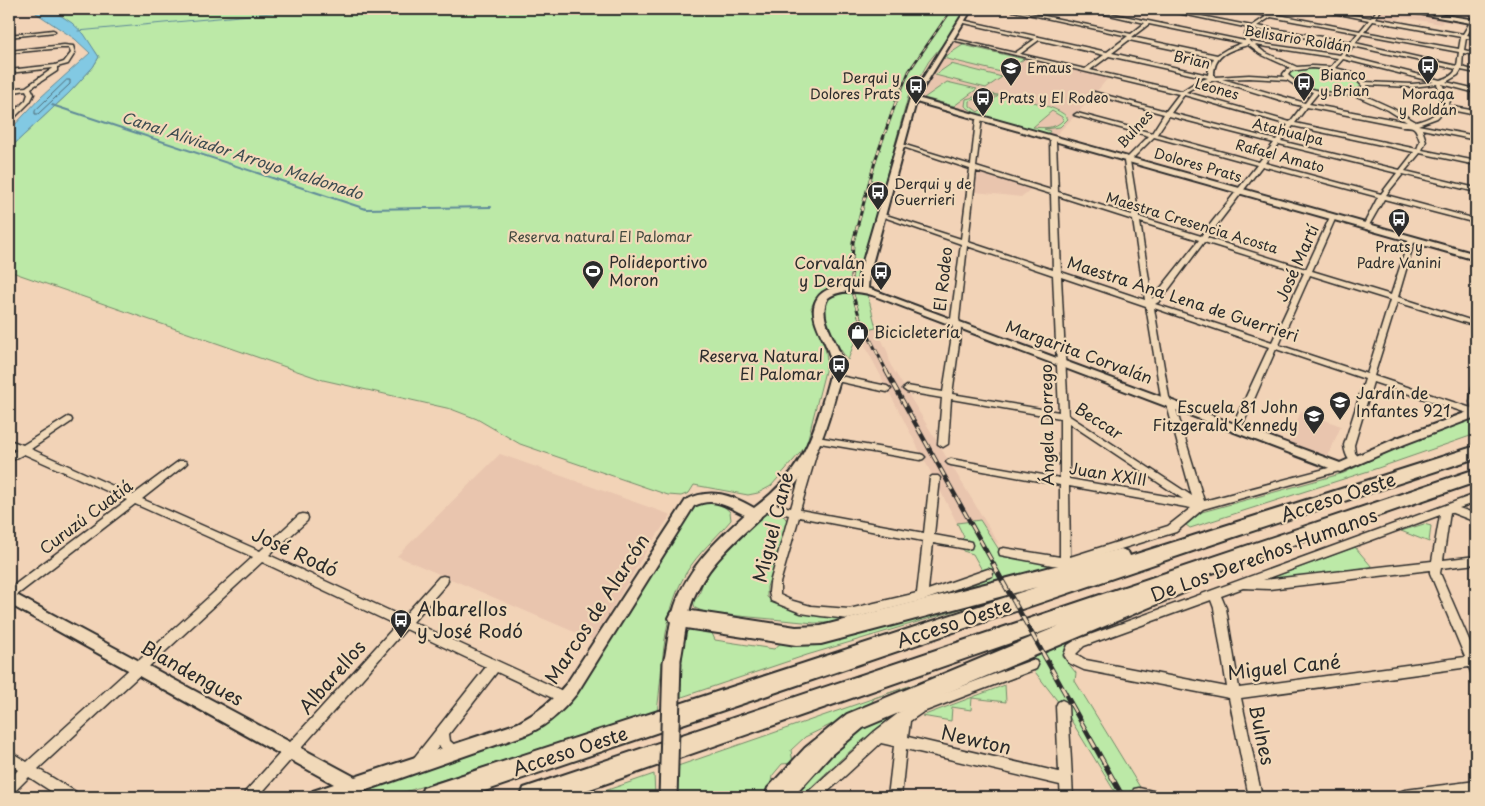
<svg xmlns="http://www.w3.org/2000/svg" width="1485" height="806" font-family="'Playpen Sans',sans-serif">
	<style>
		.built { fill: #e9c5ae }
		.green { fill: #bce9a7; stroke: #748a69; fill-rule: evenodd }
		.water { fill: #82c9e3; stroke: #5f8a99 }
		.lines { fill: none; stroke-linecap: round; stroke-linejoin: round }
		.shore { stroke: #4e6a75; stroke-width: 1 }
		.stream-far1 { stroke: #5f8a99; stroke-width: 1 }
		.stream { stroke: #5f8a99; stroke-width: 2 }
		.minor-casing { stroke: #2b2b2b; stroke-width: 3 }
		.tertiary-casing { stroke: #2b2b2b; stroke-width: 4 }
		.secondary-casing { stroke: #2b2b2b; stroke-width: 4 }
		.motorway-casing { stroke: #2b2b2b; stroke-width: 4 }
		.minor { fill: #f1d9b9; fill-rule: evenodd }
		.tertiary { fill: #f1d9b9; fill-rule: evenodd }
		.secondary { fill: #f1d9b9; fill-rule: evenodd }
		.motorway { fill: #f1d9b9; fill-rule: evenodd }
		.rail-far3-casing { stroke: #2b2b2b; stroke-width: 2.5 }
		.rail-far2-casing { stroke: #2b2b2b; stroke-width: 3 }
		.rail-far1-casing { stroke: #2b2b2b; stroke-width: 4.5 }
		.rail-casing { stroke: #2b2b2b; stroke-width: 5 }
		.rail-far3 { stroke: #f1d9b9; stroke-width: 1; stroke-dasharray: 4.5; stroke-linecap: butt }
		.rail-far2 { stroke: #f1d9b9; stroke-width: 2; stroke-dasharray: 5; stroke-linecap: butt }
		.rail-far1 { stroke: #f1d9b9; stroke-width: 2.5; stroke-dasharray: 8; stroke-linecap: butt }
		.rail { stroke: #f1d9b9; stroke-width: 3; stroke-dasharray: 10; stroke-linecap: butt }
		.secondary-bridge-casing { stroke: #2b2b2b; stroke-width: 21; stroke-linecap: butt }
		.secondary-bridge { stroke: #f1d9b9; stroke-width: 17 }
		.labels { text-anchor: middle; stroke-width: 4.5; stroke-linejoin: round; paint-order: stroke }
		.far-street-label { font-size: 14px; fill: #2b2b2b; stroke: #f1d9b9 }
		.far-poi-label { font-size: 14px; fill: #2b2b2b; stroke: #f1d9b9; text-anchor: start }
		.far-park-label { font-size: 14px; fill: #41483e; stroke: #f1d9b9 }
		.far-water-label { font-size: 15px; font-style: italic; fill: #3c4b50; stroke: #f1d9b9 }
		.poi-label { font-size: 16px; fill: #2b2b2b; stroke: #f1d9b9; text-anchor: start }
		.street-label { font-size: 16px; fill: #2b2b2b; stroke: #f1d9b9 }
		.near-street-label { font-size: 19px; fill: #2b2b2b; stroke: #f1d9b9 }
		.near-poi-label { font-size: 19px; fill: #2b2b2b; stroke: #f1d9b9; text-anchor: start }
	</style>
	<rect width="100%" height="100%" fill="#f2d3b7"/>
	<filter id="ink" filterUnits="userSpaceOnUse"><feTurbulence type="fractalNoise" baseFrequency=".02" numOctaves="2"/><feDisplacementMap in="SourceGraphic" scale="10" xChannelSelector="R" yChannelSelector="G"/><feConvolveMatrix kernelMatrix="1 2 1 2 8 2 1 2 1" color-interpolation-filters="sRGB"/></filter>
	<g filter="url(#ink)">
		<path class="built" d="M1381,9h13l74,13 -1,2 -24,-3 -2,3 -40,-7 -2,3 -11,-2 -2,3 -11,-2z
			M950,41h4l155,36 -31,36 -25,25 -132,-38 -5,-4z
			M978,172l53,17 -10,8 -46,-5z
			M876,328l12,25 2,11 109,180 -7,-4 -12,-20 -23,3 -99,-191z
			M1301,411l40,15 -14,32 -39,-15z
			M500,454l171,61 -21,30 -57,95 -196,-84z"/>
		<path class="green" d="M51,9h914l-18,30 -18,22 -21,36 -51,185 -8,2 -9,-5 -25,20 -4,9 15,44 1,11 -21,83 -35,40 -13,7 -10,2 -54,-10 -5,8 -8,3 -13,-1 -148,-51 -43,-25 -26,-10 -128,-29 -314,-109v-122l60,-56 24,-26 6,-10c-16,-23 -25,-33 -48,-48z
			M963,45l61,14 -19,14 -62,-15z
			M951,64l51,13 -16,11 -51,-13z
			M1306,68c19,1 41,3 55,16v4c-17,14 -54,1 -71,-10l-1,-3 3,-3z
			M947,82l30,7 -23,17 -30,-8z
			M986,94c16,0 76,11 82,25l-8,8 -16,2 6,2 -2,3 -73,-21 -10,-7 1,-7zM984,96h14l-20,16 -8,-6v-5zM1052,111l10,6 1,3c-7,9 -20,8 -30,7z
			M850,290l17,2 9,36 -18,4 -10,28c-9,-12 -32,-46 -19,-61 5,-6 14,-7 21,-9z
			M1476,416v18l-98,34 -188,60 -4,-3 16,-13 142,-39 62,-31z
			M718,501l12,11 1,8c-15,18 -33,33 -45,53 -24,41 -23,94 -29,139l-268,85h-58l189,-63 26,-12 148,-219z
			M773,511l9,3 7,9 -22,64v10l5,4 79,17 -20,5h-17l-107,-10 -12,-5 -2,-7c8,-5 7,-13 11,-21 12,-24 43,-60 69,-69z
			M980,520l23,36 57,10 -126,33 53,-20 -14,-25 -10,-3 -2,-11 3,-3 -7,-14z
			M1424,524l7,2 -2,16 -28,-11z
			M1355,547l17,20 -106,13z
			M988,601l-181,54 -128,43 5,-63 7,-7 20,3 4,9 59,9 8,-7 33,1z
			M1070,640l-5,8 -2,9 13,16 -1,8 71,116h-28l-52,-85 -34,-44 -2,-8z
			M1025,646l2,1 -153,51 -4,8 -65,31 -14,13 2,13 -11,1 -10,12 -3,18 -4,3h-88l-2,-30z
			M1005,685l1,17 -34,-4 -1,12 -19,-3 -1,14 -29,-5z
			M901,712c-37,24 -69,55 -100,85h-12l15,-17 55,-52z
			M654,774l1,23h-68z"/>
		<path class="water" d="M30,9h21l21,14 12,11 15,23 -6,10 -24,26 -60,56v-18l32,-34 49,-44 -15,-14z"/>
		<g class="lines">
			<path class="shore" d="M67,80h3v4l-32,30h-3v-3z"/>
			<path class="stream-far1" d="M500,9l118,5 33,-5
				M78,31l237,-22"/>
			<path class="stream" d="M52,105l314,104 125,-2"/>
			<g class="minor-casing">
				<path id="minor" d="M1004,9h7l120,25 14,-11 -62,-14h7l155,32 -1,-6 5,-7 -90,-19h7l86,17 15,-10 -31,-7 33,5 8,-5h4l-7,5 86,17 9,-11 -55,-11h8l49,9 7,-9h4l-7,9 88,16 11,-18h2v5l-9,14 9,2v2l-10,-1 -2,12 12,3v2l-13,-2 -1,14 14,4v2l-15,-3 -3,5 -12,7 30,7v4l-34,-9 8,17 -2,5 28,5v4l-30,-6 -9,9 -19,7 58,11v4l-54,-11 4,12 -4,9 54,11v4l-56,-12 -15,18 71,17v4l-73,-18 -17,21 90,24v4l-92,-24 -16,28h-4l-1,-1 15,-29 -116,-31 -55,72 99,31 24,-52 1,-1h4l1,1 -24,54 79,24 18,-56 3,-2 2,1 1,1 -17,58 78,25v4l-79,-24 -23,74 97,32 -1,-6 2,-15 4,-3v32l-103,-34 -19,63 1,8 7,8 -2,2c-11,3 -15,-9 -16,-18l21,-66 -89,-30 -35,80 -5,3 -3,-1 -2,-2 38,-82 -115,-39 15,89 7,12 28,92 136,-36 3,1 2,2 -2,2 -140,39 -27,23 -111,34 -13,-1 -52,-10 -1,-3 1,-3 4,-1 56,9v-72l-109,-20 -3,-1 -2,-2 2,-2 3,-1 109,19v-60l-109,-19 -3,45 -5,3 -5,-3 4,-46 -35,-6 -4,-3 4,-3 36,6 10,-63 -2,-10 10,-75 -83,-29 1,-1h4l78,25 9,-70 -73,-24 5,-1 69,21 5,-45 2,-3h4l-6,50 75,23 -1,-49 3,-3h4l1,1 -2,2 2,51 74,23 -8,-54 25,-25 -75,-21 3,-2 75,20 12,-19 -73,-20 3,-2 72,19 13,-17 -231,-55 2,-1 65,15 20,-14 -75,-17 2,-2 145,32 21,-16zM1271,17l87,16 -7,9 -94,-16zM1373,21l88,16 -2,12 -95,-17zM1149,24l93,19 -15,6 -10,6 -85,-18zM1254,29l95,16 -9,10 -90,-13 -2,-7zM1362,34l97,18 -2,14 -102,-23zM1039,40l65,15 -19,14 -65,-15zM1129,40l85,18 -5,10 -1,7 -96,-22zM1248,45l12,9 31,14 -4,1 -4,5 1,3 -35,-2 -34,2 -1,-2c0,-21 16,-25 34,-30zM1255,45l83,13 -7,9 -19,-1 -15,1 -33,-15zM1353,46l103,23c-3,7 -9,9 -16,11l-95,-24zM1109,56l99,22 -12,4 -14,9 -92,-21zM1343,59l91,23 -22,2 -47,-2 -14,-10 -16,-4zM1312,68c18,2 40,3 51,19 -19,13 -60,4 -75,-12l3,-4zM1249,78l38,2 11,7 15,5 -8,11 -83,-24zM1215,80l78,24 9,2 -12,16 -104,-30 14,-8zM1437,84l7,17c-5,13 -15,18 -28,21l-24,-14 -33,-15 9,-5 -1,-3 45,2zM1318,93l19,3 17,-1 34,15 19,12 -98,-18zM1184,95l104,30 -12,15 -105,-27zM1307,107l95,19c15,0 13,2 18,15l-3,8 -122,-26zM1169,116l105,27 -15,19 -102,-28zM1293,126l121,26 -14,18 -119,-29zM1154,137l103,28 -56,71 -62,-19 -9,-56zM1279,144l118,29 -16,21 -116,-31zM976,171l75,23 2,76 -85,-28zM1058,196l75,24 12,80 -84,-28zM1140,222l59,18 -47,59zM1204,242l100,31 -32,69 -117,-38 5,-3zM967,246l86,29 6,137 -107,-18 9,-65 -2,-10zM1310,275l80,25 -23,74 -88,-29zM1061,277l85,29 15,91 7,12 24,87 -124,-81zM1069,423l114,76 -114,-20zM1069,486l122,22 -23,18 -98,31z
					M53,30l2,1v1l-46,5v-2z
					M64,45l9,1 2,7 -7,11 -11,3v4l-26,17 3,6 -4,8 -19,19 -2,1v-5l17,-17 2,-6 -2,-4 -17,3v-4l17,-2 26,-18 1,-1 -44,5v-3l46,-5 9,-3 7,-9 -2,-5h-8l-52,5v-2z
					M835,375l52,11 4,3 -4,3 -55,-12 -1,-2z
					M68,417l3,1 1,2 -1,2 -40,27 102,46 46,-34h6l2,2 -2,2 -43,34 118,52 39,-36 4,-1 4,1 1,3 -1,3 -38,34 134,62 36,-40 4,-1 4,1 1,3 -1,3 -34,39 156,72 2,4 -2,4 -4,1 -4,-1 -64,-30 -48,62 1,7 8,7 2,4 -2,4 -4,2 -4,-2 -11,-10 -16,21 -5,2 -5,-2 -1,-4 1,-4 73,-92 -80,-38 -148,168h-14l1,-5 151,-167 -134,-63 -224,207 38,23 1,5h-17l-31,-20 -15,15 -5,1v-14l9,-9 -9,-6v-13l18,11 226,-205 -118,-53 -122,94 -4,1v-10l118,-89 -103,-46 -15,8v-7l7,-5 -7,-3v-7l14,5z
					M817,437l103,17 3,1 2,2 -2,2 -3,1 -106,-18 -2,-2z
					M811,452l3,1 2,2 -16,55 124,23 6,-55 2,-2h6l2,2 -6,57 33,6 4,1 1,3 -1,3 -4,1 -34,-6 -5,47 60,-21 4,1 1,3 -1,3 -68,24 -75,19 -28,-3 -20,-3 -30,-12 -2,-9 1,-9 19,-68 -26,-6 -1,-3 1,-3 4,-1 24,6 15,-53 2,-2zM799,517l124,24 -6,52 -68,16 -38,-3 -18,-5 -13,-6v-12z
					M1476,494v8l-17,6 17,6v8l-26,-10 -7,48 33,-4v8l-35,4 -1,5 36,83v20l-4,-1 -3,-8 -228,31 21,99h-13l-20,-99 -145,-28 -15,-7 -5,-8 4,-10 8,-5zM1440,515l-8,46 -169,19zM1430,570v3l35,84 -226,31 -13,-80 -5,-12 22,-8 26,1zM1211,600l3,8 13,79 -141,-27 -10,-6 8,-8z
					M1032,660l4,1 2,4 -2,4 -113,43 -13,9 -2,16 151,35 -3,-66 2,-4 4,-2 4,2 2,4 5,91h-12l-1,-12 -154,-36 -5,48h-13l6,-51 -13,-3 -59,54h-15l1,-5 66,-60 26,-20 15,-8z
					M1476,781v12l-27,4h-51l2,-5 5,-2z
					M1139,788l18,4 1,5h-24l-2,-3 2,-5z"/>
			</g>
			<g class="tertiary-casing">
				<path id="tertiary" d="M966,9h6l-55,89 559,156v6l-560,-158 -47,173 -1,13 472,175 57,-25 79,-29v8l-71,27 -65,28 -468,-177c-15,-4 -32,-6 -44,3 -12,20 10,43 14,62 2,12 -4,25 -7,37 -15,56 -29,85 -75,120l-5,2c-22,-7 -37,-25 -61,-13l-117,187c-15,19 -32,35 -55,43l-167,58 -12,3h-32l2,-6 21,-7 -325,-180v-13l346,186 163,-54c19,-10 35,-23 49,-40l119,-183c24,-13 46,-5 68,8 45,-34 56,-62 71,-114 3,-12 8,-24 5,-37 -3,-16 -21,-37 -15,-54 6,-17 28,-18 43,-17l1,-11 51,-176z
					M1394,9h12l70,11v4z"/>
			</g>
			<g class="secondary-casing">
				<path id="secondary" d="M755,509l5,1 2,4 -2,4c-27,25 -57,51 -69,87 -6,19 -7,38 -11,57l-2,5 -6,2 -6,-2 -2,-5c4,-19 5,-38 11,-56 13,-40 45,-69 75,-96z"/>
			</g>
			<g class="motorway-casing">
				<path id="motorway" d="M1476,446v12l-242,79 -767,260h-47l3,-9 9,-3 605,-198 -216,57 -25,1 -117,-18 -7,-3 -3,-6 3,-6 7,-3 117,18 25,-1 300,-77 7,3 2,4z
					M1476,469v13l-287,99 2,4 -3,6 -325,137 -32,27 -38,42h-28l3,-9 37,-40 42,-34 212,-88 -492,171h-46l3,-9 9,-3z"/>
			</g>
			<use href="#minor" class="minor"/>
			<use href="#tertiary" class="tertiary"/>
			<use href="#secondary" class="secondary"/>
			<use href="#motorway" class="motorway"/>
			<g class="rail-far3-casing">
				<path id="rail-far3" d="M898,98l11,-27 43,-62"/>
			</g>
			<g class="rail-far2-casing">
				<path id="rail-far2" d="M887,372l-27,-53 -9,-31 2,-46 23,-84 22,-62"/>
			</g>
			<g class="rail-far1-casing">
				<path id="rail-far1" d="M886,371l108,194"/>
			</g>
			<g class="rail-casing">
				<path id="rail" d="M993,564l130,233"/>
			</g>
			<use href="#rail-far3" class="rail-far3"/>
			<use href="#rail-far2" class="rail-far2"/>
			<use href="#rail-far1" class="rail-far1"/>
			<use href="#rail" class="rail"/>
			<g class="secondary-bridge-casing">
				<path id="secondary-bridge" d="M668,797l4,-135"/>
			</g>
			<use href="#secondary-bridge" class="secondary-bridge"/>
		</g>
	</g>
	<defs>
		<g id="bus-pin" transform="scale(1.125)"><path d="M0 17L-7.5 6A9.5 9.5 0 1 1 7.5 6Z" fill="#2b2b2b" stroke="#f1d9b9"/><path d="M-5-6H5V4H4V6H2V4H-2V6H-4V4H-5ZM-3.5-4V0h7V-4ZM-3.5 1.2v1.5H-2V1.2ZM2 1.2v1.5H3.5V1.2Z" fill="#fff"/></g>
		<g id="school-pin" transform="scale(1.125)"><path d="M0 17L-7.5 6A9.5 9.5 0 1 1 7.5 6Z" fill="#2b2b2b" stroke="#f1d9b9"/><path d="M0-5L7-2L0 1L-7-2ZM-4 1L0 2.5L4 1V4Q0 6-4 4Z" fill="#fff"/></g>
		<g id="stadium-pin" transform="scale(1.125)"><path d="M0 17L-7.5 6A9.5 9.5 0 1 1 7.5 6Z" fill="#2b2b2b" stroke="#f1d9b9"/><path d="M0-5a6.5 5 0 1 0 0 10a6.5 5 0 1 0 0-10ZM-3.5-1.8h7v3.6h-7Z" fill="#fff"/></g>
		<g id="shop-pin" transform="scale(1.125)"><path d="M0 17L-7.5 6A9.5 9.5 0 1 1 7.5 6Z" fill="#2b2b2b" stroke="#f1d9b9"/><path d="M-5-2.5h2.3a2.7 3.5 0 0 1 5.4 0H5L5.5 6h-11ZM-1.5-2.5h3a1.5 2.3 0 0 0-3 0Z" fill="#fff"/></g>
	</defs>
	<g fill-rule="evenodd">
		<use href="#bus-pin" x="1428" y="66"/>
		<use href="#school-pin" x="1011" y="68"/>
		<use href="#bus-pin" x="1304" y="83"/>
		<use href="#bus-pin" x="916" y="86"/>
		<use href="#bus-pin" x="983" y="98"/>
		<use href="#bus-pin" x="878" y="192"/>
		<use href="#bus-pin" x="1399" y="219"/>
		<use href="#stadium-pin" x="593" y="271"/>
		<use href="#bus-pin" x="881" y="272"/>
		<use href="#shop-pin" x="858" y="332"/>
		<use href="#bus-pin" x="839" y="365"/>
		<use href="#school-pin" x="1340" y="402"/>
		<use href="#school-pin" x="1314" y="416"/>
		<use href="#bus-pin" x="401" y="620"/>
	</g>
	<g class="labels">
		<g class="far-street-label">
			<text transform="translate(1298 39) rotate(9)" y="5">Belisario Roldán</text>
			<text transform="translate(1192 60) rotate(13)" y="5">Brian</text>
			<text transform="translate(1217 89) rotate(16)" y="5">Leones</text>
			<text transform="translate(1135 129) rotate(-48)" y="5">Bulnes</text>
			<text transform="translate(1288 132) rotate(14)" y="5">Atahualpa</text>
			<text transform="translate(1280 156) rotate(15)" y="5">Rafael Amato</text>
			<text transform="translate(1198 165) rotate(16)" y="5">Dolores Prats</text>
			<text transform="translate(1192 223) rotate(17)" y="5">Maestra Cresencia Acosta</text>
		</g>
		<g class="far-poi-label">
			<text x="1027" y="73">Emaus</text>
			<text x="1320" y="80">Bianco<tspan x="1320" dy="16">y Brian</tspan></text>
			<text x="900" y="83" text-anchor="end">Derqui y<tspan x="900" dy="16">Dolores Prats</tspan></text>
			<text x="1428" y="99" text-anchor="middle">Moraga<tspan x="1428" dy="16">y Roldán</tspan></text>
			<text x="999" y="103">Prats y El Rodeo</text>
			<text x="894" y="189">Derqui y de<tspan x="894" dy="16">Guerrieri</tspan></text>
			<text x="1399" y="252" text-anchor="middle">Prats y<tspan x="1399" dy="16">Padre Vanini</tspan></text>
		</g>
		<g class="far-park-label">
			<text x="600" y="242">Reserva natural El Palomar</text>
		</g>
		<g class="far-water-label">
			<text transform="translate(242 156) rotate(18)" y="5">Canal Aliviador Arroyo Maldonado</text>
		</g>
		<g class="poi-label">
			<text x="609" y="268">Polideportivo<tspan x="609" dy="18">Moron</tspan></text>
			<text x="865" y="269" text-anchor="end">Corvalán<tspan x="865" dy="18">y Derqui</tspan></text>
			<text x="874" y="338">Bicicletería</text>
			<text x="823" y="362" text-anchor="end">Reserva Natural<tspan x="823" dy="18">El Palomar</tspan></text>
			<text x="1356" y="399">Jardín de<tspan x="1356" dy="18">Infantes 921</tspan></text>
			<text x="1298" y="413" text-anchor="end">Escuela 81 John<tspan x="1298" dy="18">Fitzgerald Kennedy</tspan></text>
		</g>
		<g class="street-label">
			<text transform="translate(1297 263) rotate(-66)" y="6">José Martí</text>
			<text transform="translate(943 279) rotate(-84)" y="6">El Rodeo</text>
			<text transform="translate(1183 299) rotate(18)" y="6">Maestra Ana Lena de Guerrieri</text>
			<text transform="translate(1079 352) rotate(20)" y="6">Margarita Corvalán</text>
			<text transform="translate(1099 421) rotate(33)" y="6">Beccar</text>
			<text transform="translate(1047 425) rotate(-91)" y="6">Ángela Dorrego</text>
			<text transform="translate(1108 474) rotate(9)" y="6">Juan XXIII</text>
			<text transform="translate(86 517) rotate(-37)" y="6">Curuzú Cuatiá</text>
		</g>
		<g class="near-street-label">
			<text transform="translate(1338 497) rotate(-18)" y="7">Acceso Oeste</text>
			<text transform="translate(773 527) rotate(-76)" y="7">Miguel Cané</text>
			<text transform="translate(295 552) rotate(25)" y="7">José Rodó</text>
			<text transform="translate(1264 555) rotate(-20)" y="7">De Los Derechos Humanos</text>
			<text transform="translate(597 609) rotate(-57)" y="7">Marcos de Alarcón</text>
			<text transform="translate(954 623) rotate(-18)" y="7">Acceso Oeste</text>
			<text transform="translate(1284 667) rotate(-6)" y="7">Miguel Cané</text>
			<text transform="translate(192 673) rotate(29)" y="7">Blandengues</text>
			<text transform="translate(332 677) rotate(-49)" y="7">Albarellos</text>
			<text transform="translate(1262 735) rotate(78)" y="7">Bulnes</text>
			<text transform="translate(976 740) rotate(13)" y="7">Newton</text>
			<text transform="translate(570 751) rotate(-18)" y="7">Acceso Oeste</text>
		</g>
		<g class="near-poi-label">
			<text x="417" y="616">Albarellos<tspan x="417" dy="22">y José Rodó</tspan></text>
		</g>
	</g>
	<rect width="1485" height="806" fill="none" stroke="#f1d9b9" stroke-width="30"/>
	<rect x="15" y="15" width="1455" height="776" fill="none" stroke="#2b2b2b" stroke-width="2" filter="url(#ink)"/>
</svg>
